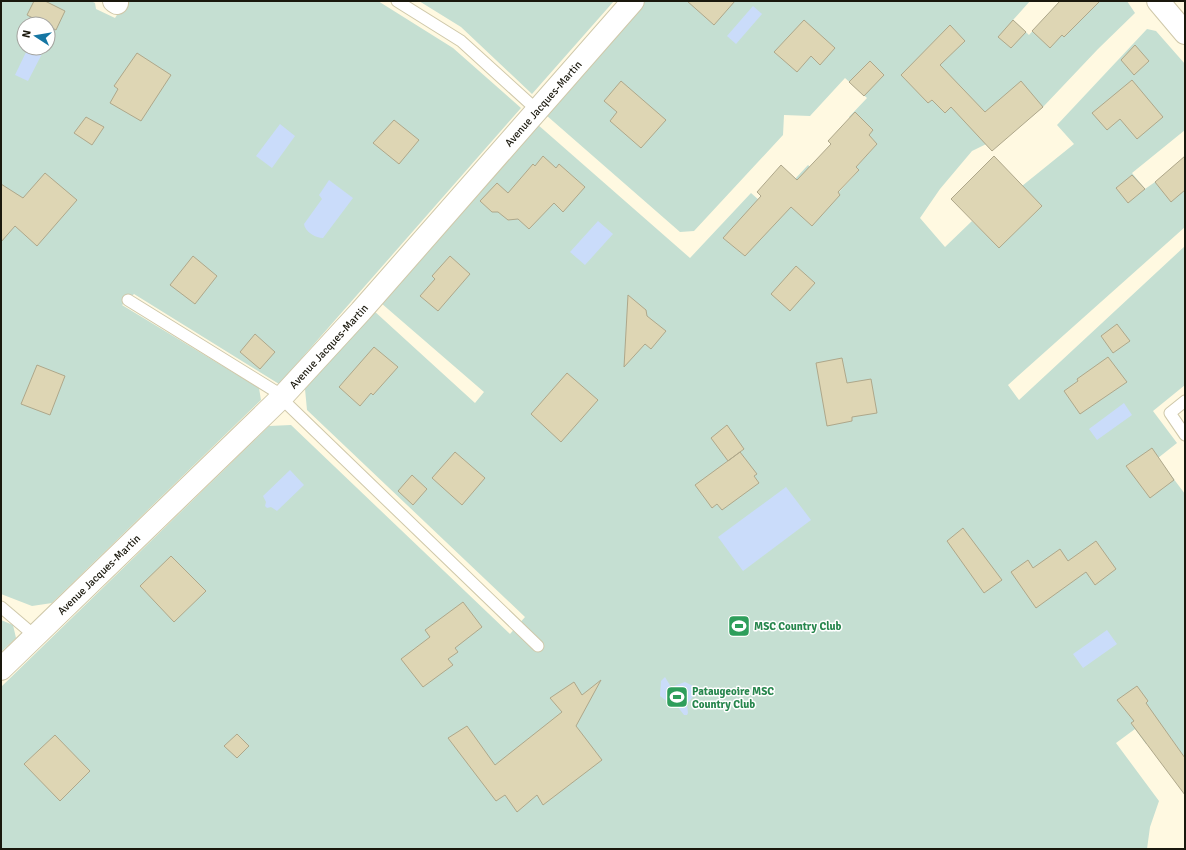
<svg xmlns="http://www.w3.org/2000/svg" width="1186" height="850" font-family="Signika,sans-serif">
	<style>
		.green { fill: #c5dfd2; fill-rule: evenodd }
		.water { fill: #cadcfa }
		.building { fill: #ded6b4; stroke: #aea78a }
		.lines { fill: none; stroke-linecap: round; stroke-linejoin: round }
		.service-casing { stroke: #cfc8aa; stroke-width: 13 }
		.minor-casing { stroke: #cfc8aa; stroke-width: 24 }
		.secondary-casing { stroke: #cfc8aa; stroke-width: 24 }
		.service { stroke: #fff; stroke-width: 11 }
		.minor { stroke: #fff; stroke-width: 22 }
		.secondary { stroke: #fff; stroke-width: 22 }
		.labels { text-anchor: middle; stroke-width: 3; stroke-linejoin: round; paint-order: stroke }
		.street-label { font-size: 11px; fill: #1a180d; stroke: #fff }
		.leisure-label { font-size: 11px; font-weight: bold; fill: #27864d; stroke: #fff; text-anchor: start }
	</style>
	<rect width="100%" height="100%" fill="#fff9e1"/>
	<path class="green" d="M1,1h90l4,2 1,6 19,9 11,-17h252l75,47 68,60 -242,276 -145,-90 -12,11 137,83 2,12 -209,203 -20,3 -31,-12zM24,24h24v24h-24z
		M419,1h195l-82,93 -71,-67z
		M645,1h385l-17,19 16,15 31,-34h67l8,12 -37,36 -55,58 -26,22 -45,22 -32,38 -20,29 25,29 27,-26 27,26 43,-41 -20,-20 52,-42 -17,-19 90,-96 9,2 29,33v66l-53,43 13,16 10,-7 16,19 14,-11v37l-177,158 11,15 166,-154v139l-32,26 24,32 -19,15 27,36v264l-20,-28 -19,14 -11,-15 -19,14 43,58 -9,26 -3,22h-1146v-162l268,-261 22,-1 219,209 15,-17 -218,-207 -2,-21 68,-79 102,93 9,-11 -103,-89 156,-179 153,134 61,-65 17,15 40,-43 30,28 21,-23 -3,-3 21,-23 -28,-27 18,-19 -22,-20 -35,38 -26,-1 -1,20 -89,96 -14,1 -134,-117z
		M1,620l12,5 3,13 -15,14z"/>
	<path class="water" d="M753,6l9,8 -26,30 -9,-8z
		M28,48h17l-17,33 -13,-6z
		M280,124l15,12 -23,32 -16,-12z
		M329,180l24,18 -30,40c-7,0 -18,-6 -19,-14l18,-25 -3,-4z
		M598,221l15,13 -28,31 -15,-13z
		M1124,403l8,12 -35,25 -8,-11z
		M290,470l14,15 -27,26 -6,-4 -4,1 -2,-2 1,-4 -3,-6z
		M786,487l25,33 -68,51 -25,-34z
		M1107,630l10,14 -34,24 -10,-14z
		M665,677l6,10 14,-5 8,4 2,8 -8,10 1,9 -1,2h-3l-7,-9 -9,-4 -8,-6 1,-15z"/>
	<path class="building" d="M34,1h11l20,10 -9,19 -29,-15z
		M687,1h48l-21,24z
		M1060,1h40l-36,36 -2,-2 -12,13 -18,-17z
		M804,20l31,28 -15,17 -9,-9 -14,16 -23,-20z
		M1013,20l13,12 -15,16 -13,-11z
		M950,25l15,16 -25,24 45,47 36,-31 22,26 -51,44 -41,-44 -6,6 -13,-13 -4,3 -27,-28z
		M1135,45l14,16 -15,14 -13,-15z
		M137,53l34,22 -30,46 -31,-18 8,-14 -4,-3z
		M870,61l14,14 -20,21 -15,-14z
		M1132,80l31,37 -26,22 -17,-20 -13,11 -15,-17z
		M621,81l45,39 -25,28 -31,-27 7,-9 -13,-11z
		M855,112l18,18 -4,5 8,9 -21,23 3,3 -21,22 2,3 -28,31 -21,-19 -46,49 -22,-18 38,-42 -4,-4 24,-27 16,15 34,-36 -3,-3z
		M86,117l18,10 -12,18 -18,-12z
		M394,120l25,20 -20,24 -26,-21z
		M543,156l13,12 3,-4 26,23 -22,25 -9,-9 -25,26 -11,-10 -10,1 -10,-8h-6l-12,-11 17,-18 11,10 25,-29 2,2z
		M994,156l48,50 -43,42 -48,-49z
		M1185,156v34l-14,12 -16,-20z
		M45,173l32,27 -40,46 -22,-20 -14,16v-58l22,14z
		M1132,175l13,14 -17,14 -12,-15z
		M193,256l24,20 -22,28 -25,-19z
		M450,256l20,18 -32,37 -18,-15 15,-17 -3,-3z
		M796,266l19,17 -25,28 -19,-17z
		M628,295l18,15 1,6 19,15 -15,18 -6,-5 -21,23z
		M1117,324l13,17 -17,12 -12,-17z
		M255,334l20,18 -15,17 -20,-17z
		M374,347l24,20 -25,28 -2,-2 -11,13 -21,-19z
		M1108,357l19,25 -47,32 -16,-23 14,-10 -1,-2z
		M842,358l5,25 24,-4 6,34 -25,4v4l-25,5 -11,-63z
		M37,365l28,11 -15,39 -29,-11z
		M567,373l31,27 -37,42 -30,-28z
		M727,425l17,24 -16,12 -17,-23z
		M1152,448l22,32 -24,18 -24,-32z
		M455,452l30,26 -23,27 -30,-27z
		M740,452l17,22 -3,2 5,7 -37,27 -5,-6 -5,4 -17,-23z
		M412,475l15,14 -14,16 -15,-14z
		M963,528l39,52 -18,13 -37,-52z
		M1096,541l20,28 -21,16 -9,-13 -50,36 -25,-36 17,-12 5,8 27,-19 8,12z
		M171,556l35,35 -32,31 -34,-36z
		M463,602l19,25 -27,21 3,4 -10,7 5,6 -30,22 -22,-28 29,-22 -5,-7z
		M601,680l-25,46 26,34 -59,45 -6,-10 -20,17 -12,-17 -9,6 -48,-63 19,-12 28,39 67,-53 -12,-14 24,-16 8,13z
		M1137,686l11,15 -2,2 39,55v37l-54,-72 3,-2 -17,-21z
		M237,734l12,12 -12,12 -13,-12z
		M55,735l35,36 -30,30 -36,-37z"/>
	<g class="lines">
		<g class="service-casing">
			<path id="service" d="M397,1l64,40 76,69
				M128,300l155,96
				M281,398l257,248
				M1185,401l-15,12 15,22
				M1,607l34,29"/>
		</g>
		<g class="minor-casing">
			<g id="minor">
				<path d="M114,1l3,2"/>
				<path id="s1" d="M1,669l280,-271 80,-87 272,-310"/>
			</g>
		</g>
		<g class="secondary-casing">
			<path id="secondary" d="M1158,1l27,32"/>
		</g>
		<use href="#service" class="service"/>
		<use href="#minor" class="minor"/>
		<use href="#secondary" class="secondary"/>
	</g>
	<defs>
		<g id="stadium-square" transform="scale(1.15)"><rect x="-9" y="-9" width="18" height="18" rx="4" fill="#2e9e5b" stroke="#fff"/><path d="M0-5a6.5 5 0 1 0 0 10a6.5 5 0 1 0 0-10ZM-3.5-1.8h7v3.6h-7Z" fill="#fff"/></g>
	</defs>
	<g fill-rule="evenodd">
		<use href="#stadium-square" x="739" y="626"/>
		<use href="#stadium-square" x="677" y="697"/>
	</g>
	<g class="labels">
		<g class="street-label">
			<text dy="4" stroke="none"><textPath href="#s1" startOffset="784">Avenue Jacques-Martin</textPath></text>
			<text dy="4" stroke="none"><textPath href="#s1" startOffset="460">Avenue Jacques-Martin</textPath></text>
			<text dy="4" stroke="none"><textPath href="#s1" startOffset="136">Avenue Jacques-Martin</textPath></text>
		</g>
		<g class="leisure-label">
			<text x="754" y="630">MSC Country Club</text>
			<text x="692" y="695">Pataugeoire MSC<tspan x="692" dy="13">Country Club</tspan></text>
		</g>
	</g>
	<rect width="1186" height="850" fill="none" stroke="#1a180d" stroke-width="4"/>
	<g transform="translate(36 36) rotate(282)"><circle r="19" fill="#ffffff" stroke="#a3a39e"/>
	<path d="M0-3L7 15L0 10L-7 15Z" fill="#1576a3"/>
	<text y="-6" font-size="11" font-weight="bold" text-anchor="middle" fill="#1a180d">N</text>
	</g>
</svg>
